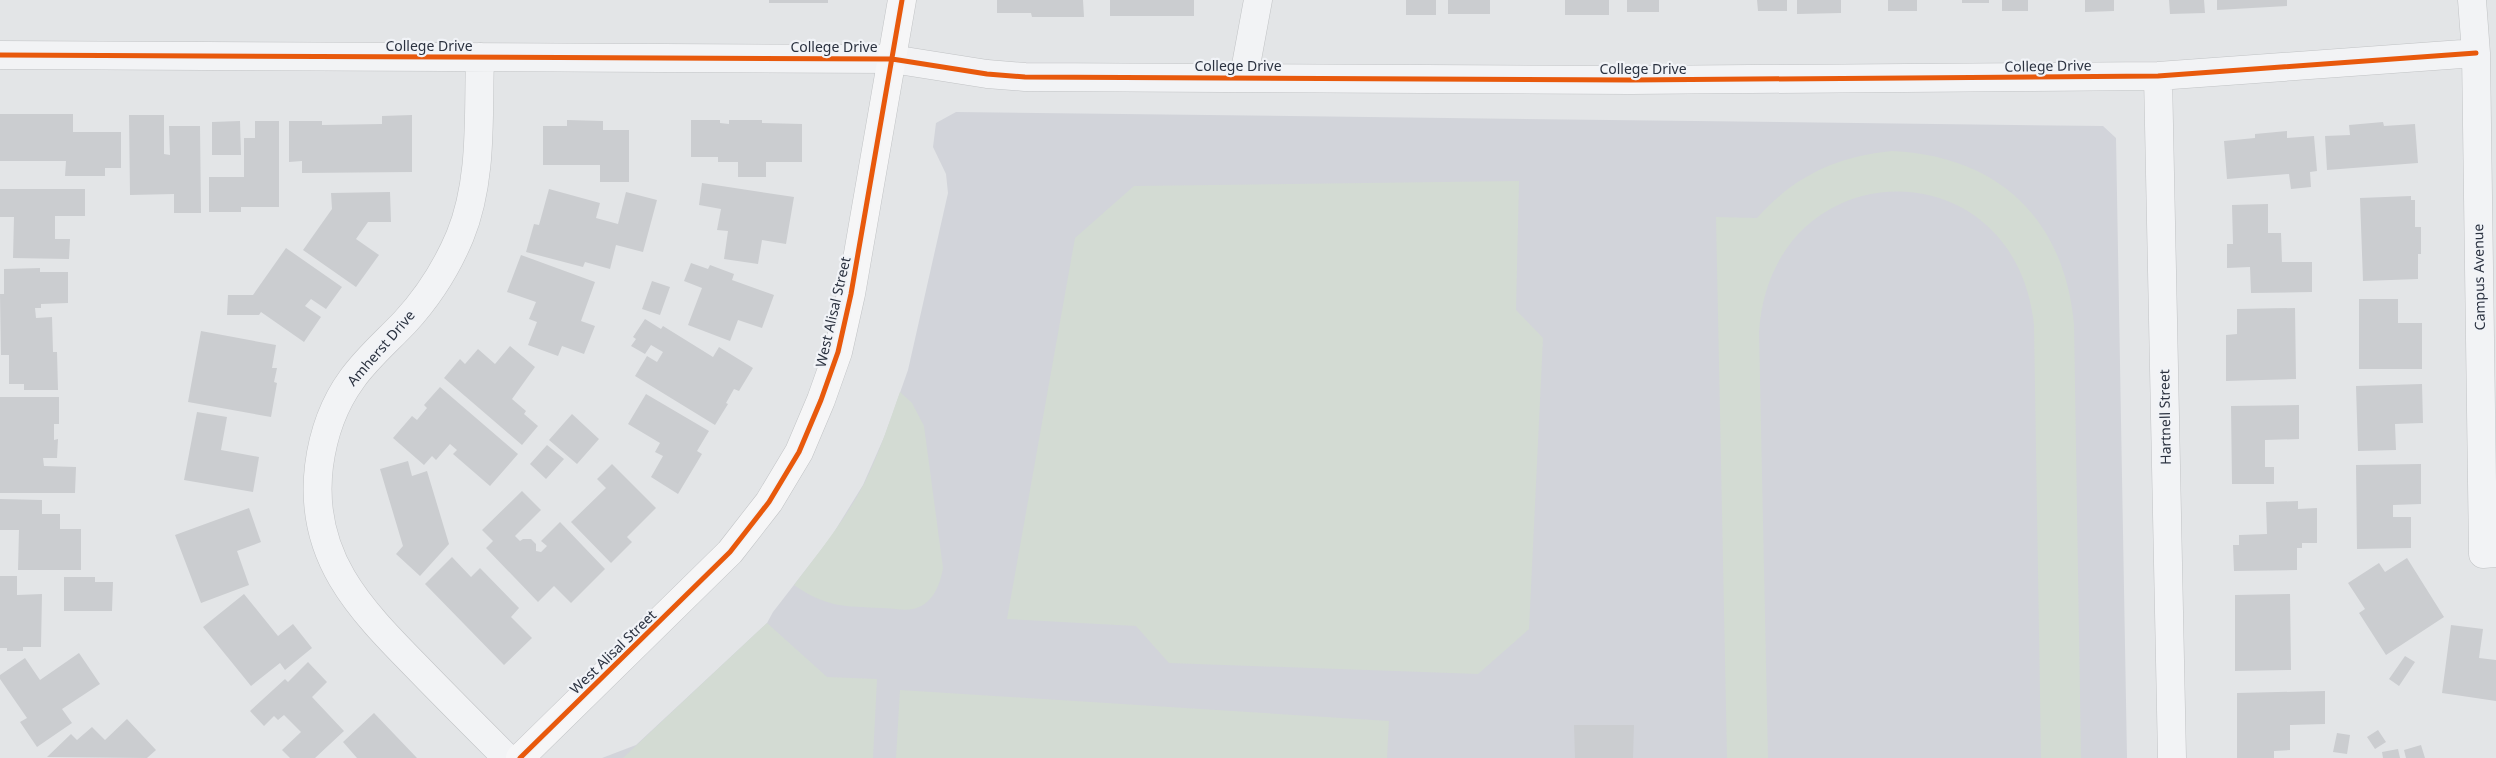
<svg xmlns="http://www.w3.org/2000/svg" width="2496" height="758" font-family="'Noto Sans',sans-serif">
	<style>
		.built { fill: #d2d4da }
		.green { fill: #d3dbd3 }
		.building { fill: #cbcdd0 }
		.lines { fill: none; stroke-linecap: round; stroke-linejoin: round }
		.minor-casing { stroke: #c1c3c5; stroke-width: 29 }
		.secondary-casing { stroke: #c1c3c5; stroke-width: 29 }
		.minor { stroke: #f2f3f5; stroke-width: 28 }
		.secondary { stroke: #f6f6f7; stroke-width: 28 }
		.cycleway-casing { stroke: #f1f3f7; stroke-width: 8 }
		.cycleway { stroke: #e8590c; stroke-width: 5 }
		.labels { text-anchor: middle; stroke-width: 4.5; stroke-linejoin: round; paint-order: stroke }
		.street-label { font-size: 14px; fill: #2b3240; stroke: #f1f3f7 }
	</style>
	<rect width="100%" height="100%" fill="#e3e5e7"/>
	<path class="built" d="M956,112l1147,14 13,12 11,620h-1525l34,-13 131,-122 6,-11 58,-75 32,-52 22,-50 23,-65 40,-177 -2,-19 -13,-27 3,-24z"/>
	<path class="green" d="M1892,151c106,5 172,67 182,173l7,434h-40l-7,-433c-19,-182 -263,-176 -275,7l9,426h-41l-11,-541 41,1c37,-42 81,-62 135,-67z
		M1519,181l-3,129 27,28 -14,291 -51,45 -309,-11 -33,-37 -129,-7 68,-381 59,-52z
		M900,392l12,11 12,23 19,142c-3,18 -11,37 -30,41 -9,2 -22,-1 -31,-1 -38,-2 -55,0 -88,-23 25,-33 51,-65 70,-101 15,-30 25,-61 36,-92z
		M767,623l60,54 50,2 -4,79h-250z
		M900,690l489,31 -2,37h-491z"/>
	<path class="building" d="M769,0h59v3h-59z
		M997,0h86l1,17h-52l-1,-4h-34z
		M1110,0h84v16h-84z
		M1406,0h30v15h-30z
		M1448,0h42v14h-42z
		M1565,0h44v15h-44z
		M1627,0h32v12h-32z
		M1757,0h30v11h-29z
		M1797,0h44v13l-44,1z
		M1888,0h29v11h-29z
		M1962,0h27v3h-27z
		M2002,0h26v11h-26z
		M2085,0h29v11l-29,1z
		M2169,0h35l1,13 -35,1z
		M2217,0h70v6l-70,4z
		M0,114h73v18h48v36h-16v8h-40l1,-15h-66z
		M129,115h35v39l6,1 -1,-29h31l1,87h-27v-19l-44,1z
		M412,115v57l-110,1v-12l-13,1v-41h33v4l60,-1v-8z
		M567,120l36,1v9h26v52h-29v-17h-57v-39h24z
		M691,120h29v3l9,1v-4h33v3l40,1v38h-36v15h-28v-15h-20v-5h-27z
		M240,121l1,34h-29v-33z
		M255,121h24v86h-38v5h-32v-35h35v-39h11z
		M2383,122l1,4 31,-2 3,39 -91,7 -2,-34 25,-1 -1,-10z
		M2287,131v7l27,-2 3,35 -7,1 1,15 -20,2 -2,-15 -62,5 -3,-38 31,-3v-4z
		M702,183l92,14 -8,47 -24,-4 -4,24 -34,-5 4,-28 -11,-1 4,-21 -22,-4z
		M0,189h85v27h-30v23h15l-1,20 -56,-1 1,-41h-14z
		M549,189l51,14 -4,15 22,6 8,-32 31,8 -14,52 -27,-7 -6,24 -25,-7 -2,5 -57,-15 8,-28 5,1z
		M390,192l1,30h-23l-12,17 23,16 -23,32 -53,-37 29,-41 -1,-16z
		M2411,196v4h4v27h6v27h-3v25l-55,2 -3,-83z
		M2268,204v29h13l1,29h30v30l-61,1 -1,-26 -23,1v-24h6l-1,-39z
		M286,248l56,39 -16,22 -15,-10 -6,7 16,11 -17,25 -43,-30 -2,3h-32l1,-20h25z
		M521,255l74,27 -14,39 14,5 -11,28 -22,-8 -4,10 -30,-11 9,-23 -8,-3 7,-17 -29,-10z
		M691,263l17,6 2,-4 24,9 -2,6 42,15 -12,33 -24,-8 -8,21 -42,-16 14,-37 -18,-7z
		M40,268v4h28v31l-27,1v4h-6l1,10 16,-1 1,35h4l1,38h-34v-6h-15v-29h-8l-1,-61h4v-25z
		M652,281l18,6 -10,28 -18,-6z
		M2359,299h39v24h24v46h-63z
		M2295,308l1,71 -70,2v-46l11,-1v-25z
		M645,319l16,10 2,-3 50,31 6,-10 34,21 -14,23 -5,-2 -8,14 2,1 -13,21 -80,-49 12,-20 10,6 6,-10 -12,-7 -6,9 -14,-8 5,-7 -3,-2z
		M201,331l75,14 -4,23h5l-3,14 3,1 -6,34 -83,-15z
		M510,346l25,21 -23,32 14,12 -2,3 14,12 -16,19 -78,-67 16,-19 5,5 13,-15 17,15z
		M2422,384l1,39 -28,1 1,26 -38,1 -2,-65z
		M440,387l78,67 -28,32 -37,-32 4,-4 -7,-6 -14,16 -4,-4 -8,9 -31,-27 19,-22 5,4 10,-12 -3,-3z
		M646,394l63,37 -12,20 5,3 -24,40 -27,-17 12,-21 -8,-4 5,-9 -32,-19z
		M0,397h59v27h-5v16l4,-1 -1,19h-14l1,8 32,1 -1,26h-75z
		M2299,405v34l-34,1v27h9v17h-42l-1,-78z
		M197,412l30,5 -6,33 38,7 -6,35 -69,-12z
		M572,414l27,25 -22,25 -28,-24z
		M547,445l17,14 -18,20 -16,-15z
		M408,461l4,15 15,-5 22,73 -29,32 -24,-22 7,-8 -23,-77z
		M612,464l44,44 -29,29 5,5 -21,21 -40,-41 35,-34 -9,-9z
		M2421,464v40l-28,1v12h18v31l-54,1 -1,-84z
		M522,491l19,19 -26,26 5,5 3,-2h8l5,5v7l5,1 6,-6 -6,-5 19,-19 45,47 -34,34 -17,-17 -16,16 -52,-54 7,-7 -11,-11z
		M0,499l42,1v14h18v15h21v41h-63l1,-40h-19z
		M2298,501v8l19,-1v35h-15v5h-5v22l-63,1 -1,-26h6v-10l28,-1 -1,-32z
		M249,508l12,34 -24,9 12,34 -48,18 -26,-68z
		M452,557l19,20 9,-9 39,40 -8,9 21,21 -28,27 -79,-81z
		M2407,558l37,59 -58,38 -27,-42 6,-4 -17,-26 31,-20 6,9z
		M0,576h17v19l25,-1 -1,53h-18v4h-16v-3h-7z
		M64,577h31v5h18l-1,29h-48z
		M244,594l34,42 15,-12 19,24 -27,22 -5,-7 -29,23 -48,-59z
		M2290,594l1,76 -56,1v-76z
		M2451,625l32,4 -4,29 17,2v41l-54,-8z
		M79,653l21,31 -38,25 10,14 -35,24 -17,-25 7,-4 -27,-39v-4l25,-17 15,22z
		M2405,656l10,6 -16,24 -10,-7z
		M308,662l19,20 -15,15 32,34 -29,27h-25l-8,-8 19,-18 -17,-17 -6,5 -4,-4 -10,10 -14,-15 35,-32 3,3z
		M2325,691v33l-35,1v25l-16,1v7h-37v-65z
		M374,713l43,45h-60l-14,-16z
		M127,719l29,31 -9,8 -100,-1 24,-23 6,6 15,-13 13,13z
		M1574,725h60l-1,33h-58z
		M2378,730l8,12 -11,7 -8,-12z
		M2337,733l13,2 -3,19 -14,-2z
		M2421,745l4,13h-19l-2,-8z
		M2398,749l2,9h-17l-1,-6z"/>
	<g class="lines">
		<g class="minor-casing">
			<path id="minor" d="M2472,0l4,53 7,501 13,-1
				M0,55l892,4 95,15 38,3 606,3 527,-4 318,-23
				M480,57c-2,59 3,123 -20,179 -13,31 -32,61 -55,86 -18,19 -38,36 -53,57 -19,26 -29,56 -33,87 -11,90 40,142 98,201 30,31 60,61 90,91
				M1244,76l14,-76
				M2158,76l14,682"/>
		</g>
		<g class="secondary-casing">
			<path id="secondary" d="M520,758l210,-206 39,-50 30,-50 22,-52 17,-48 13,-58 51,-294"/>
		</g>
		<use href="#minor" class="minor"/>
		<use href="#secondary" class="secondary"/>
		<g class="cycleway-casing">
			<path id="cycleway" d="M0,55l892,4 95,15 38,3 606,3 527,-4 318,-23
				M520,758l210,-206 39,-50 30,-50 22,-52 17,-48 13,-58 51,-294"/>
		</g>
		<use href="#cycleway" class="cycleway"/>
	</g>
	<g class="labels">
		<g class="street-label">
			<text x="429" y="51">College Drive</text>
			<text x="834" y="52">College Drive</text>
			<text x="1238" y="71">College Drive</text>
			<text transform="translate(2048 66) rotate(-1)" y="5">College Drive</text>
			<text x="1643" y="74">College Drive</text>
			<text transform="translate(2479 277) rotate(-91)" y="5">Campus Avenue</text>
			<text transform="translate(833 312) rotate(-77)" y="5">West Alisal Street</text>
			<text transform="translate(381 348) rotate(-49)" y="5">Amherst Drive</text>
			<text transform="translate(2165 417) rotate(-91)" y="5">Hartnell Street</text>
			<text transform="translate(613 652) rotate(-44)" y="5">West Alisal Street</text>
		</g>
	</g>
</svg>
